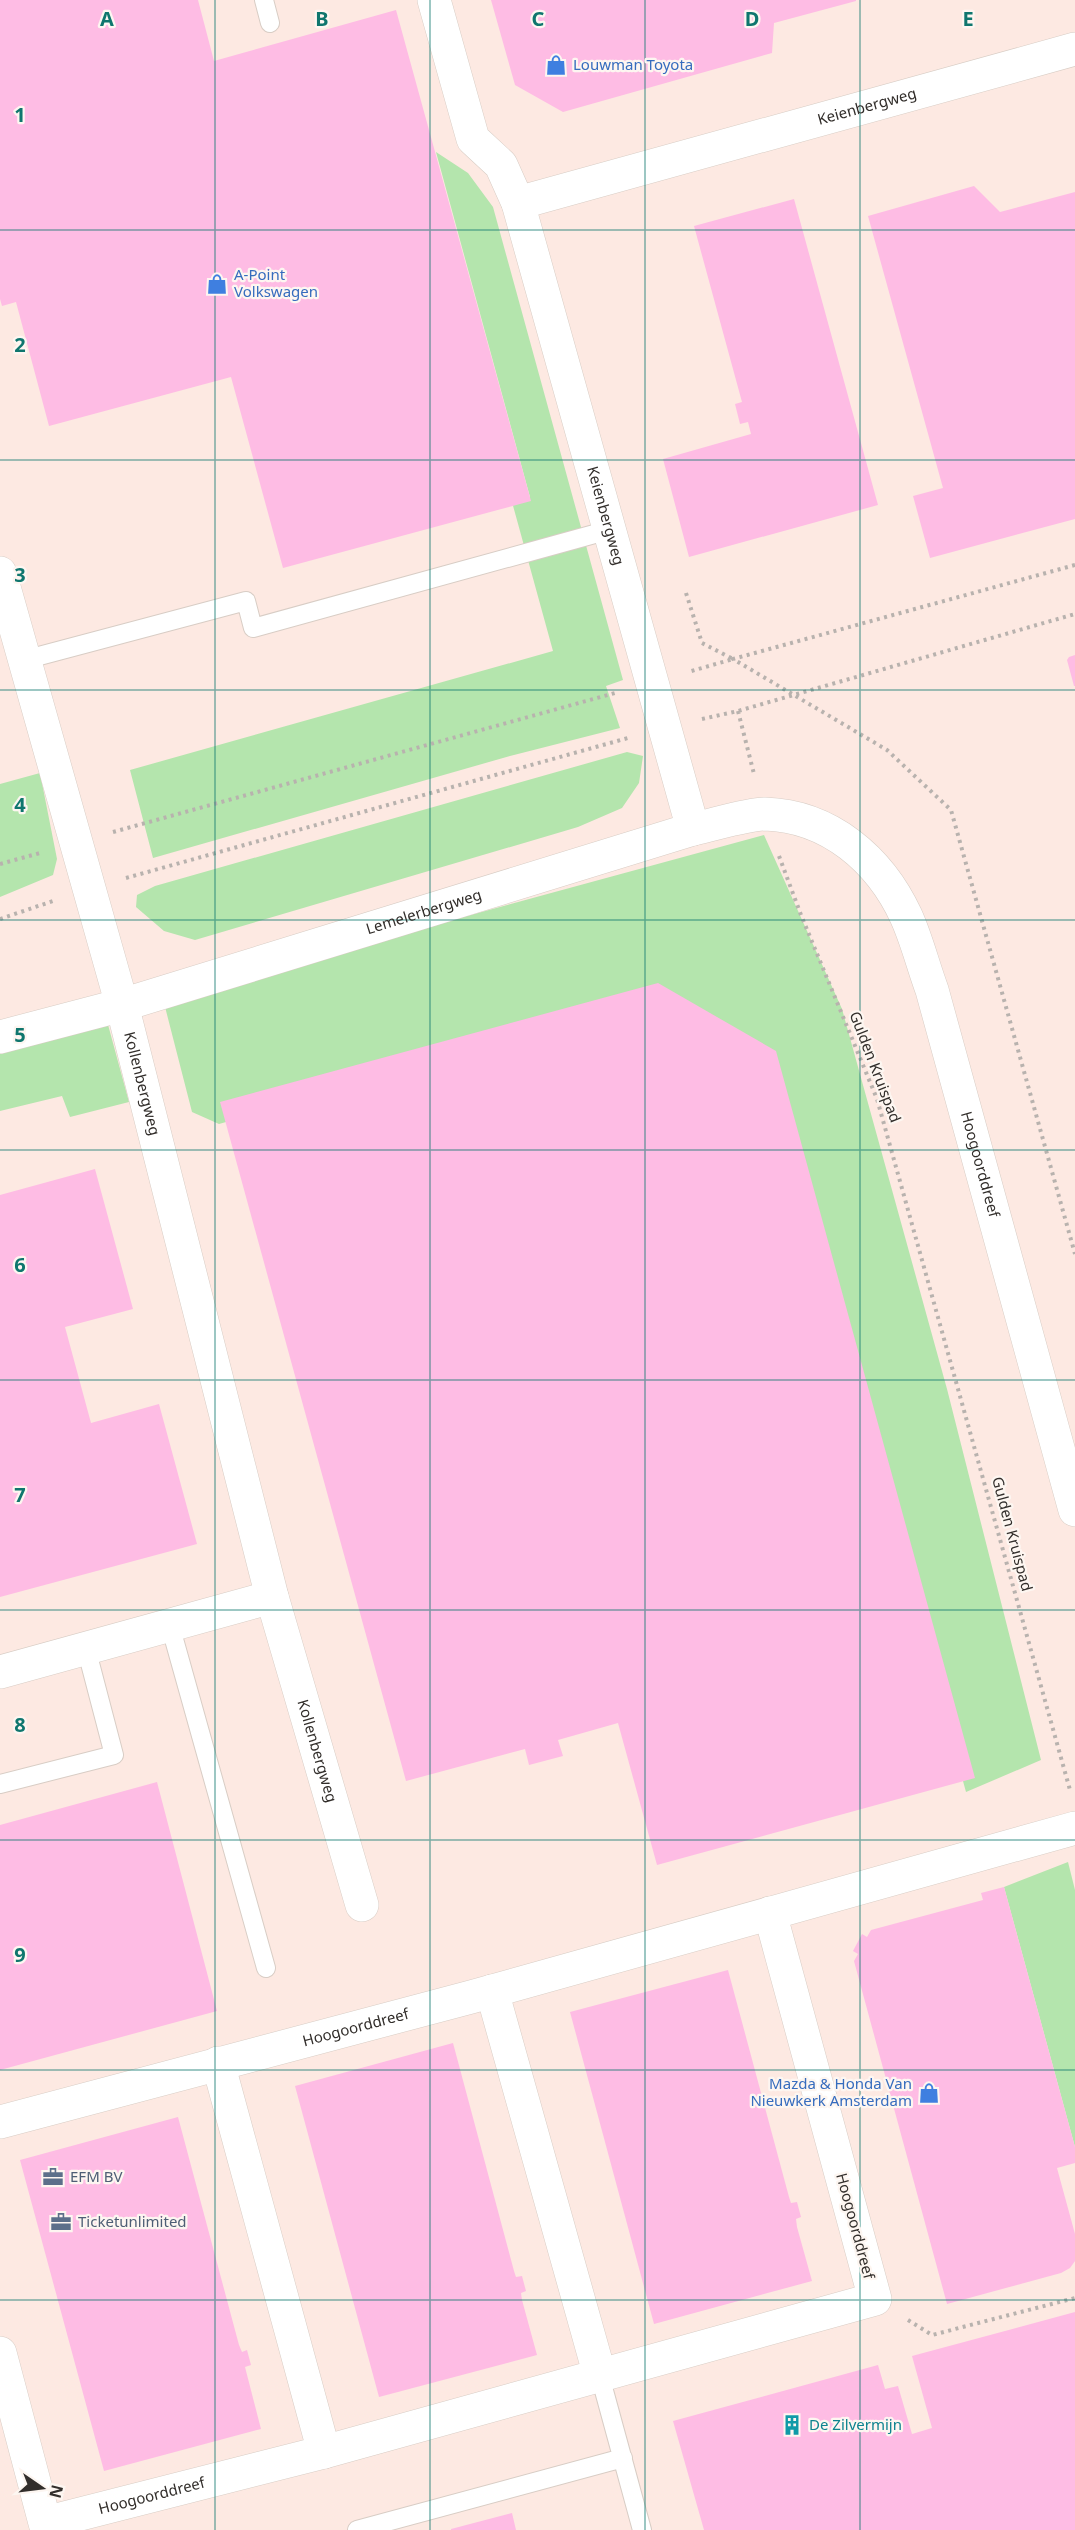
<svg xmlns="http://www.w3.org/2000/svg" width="1075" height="2530" font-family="'Noto Sans',sans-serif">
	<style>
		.commercial { fill: #fde9e2 }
		.green { fill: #b4e5ad }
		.building { fill: #febce4 }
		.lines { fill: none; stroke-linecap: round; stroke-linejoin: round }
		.lane-casing { stroke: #d8cdc5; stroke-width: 20 }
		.street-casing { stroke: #d8cdc5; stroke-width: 34 }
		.secondary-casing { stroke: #d8cdc5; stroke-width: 34 }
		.path { stroke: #b8b2ae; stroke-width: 4; stroke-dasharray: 3 4.5; stroke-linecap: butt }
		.lane { stroke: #fff; stroke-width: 18 }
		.street { stroke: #fff; stroke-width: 33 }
		.secondary { stroke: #fff; stroke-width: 33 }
		.grid { fill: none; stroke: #0f766e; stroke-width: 1.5; stroke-opacity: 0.55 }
		.labels { text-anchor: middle; stroke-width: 4.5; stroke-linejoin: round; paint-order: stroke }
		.shop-label { font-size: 15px; fill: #366cbe; stroke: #fdf6f1; text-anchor: start }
		.street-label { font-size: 15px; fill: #322e2b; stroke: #fdf6f1 }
		.service-label { font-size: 15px; fill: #4e5e75; stroke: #fdf6f1; text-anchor: start }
		.culture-label { font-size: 15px; fill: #0d838f; stroke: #fdf6f1; text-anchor: start }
		.grid-label { font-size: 20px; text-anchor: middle; font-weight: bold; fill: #0f766e; stroke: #fdf6f1; stroke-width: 4.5; stroke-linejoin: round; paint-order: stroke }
	</style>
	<rect width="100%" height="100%" fill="#fdf6f1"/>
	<path class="commercial" d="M0,0h1075v2530h-1075z"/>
	<path class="green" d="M436,152l32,21 25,34 130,473 -17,6 14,42 -110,28 -357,102 -23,-88 423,-119 -41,-149 18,-5z
		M627,752l16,4 -4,27 -17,25 -44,19 -383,113 -31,-9 -28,-24 1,-12 18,-9z
		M40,773l17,86 -4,16 -53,22v-113z
		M764,835l78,174 105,380 94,371 -75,32 -198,-724 -112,-67 -437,123 -27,-12 -29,-113z
		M107,1021l22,81 -59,15 -8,-21 -62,15v-61z
		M1068,1862l7,28v257l-71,-260z"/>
	<path class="building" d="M0,0h198l16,61 182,-51 135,491 -248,67 -52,-191 -182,49 -33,-124 -14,4 -2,-7z
		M491,0h365v1l-82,22 -2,30 -209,59 -48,-27z
		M974,186l26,26 75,-20v327l-145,39 -17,-62 30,-8 -75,-272z
		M794,199l84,306 -189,52 -26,-98 88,-25 -3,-12 -8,2 -5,-20 7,-2 -48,-176z
		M1075,655v31h-1l-7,-26 2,-3z
		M658,983l118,68 199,727 -318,87 -39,-142 -60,17 5,16 -34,9 -4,-16 -119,32 -186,-679z
		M95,1169l38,140 -68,18 26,96 68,-19 38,140 -197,53v-402z
		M157,1782l60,229 -217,59v-245z
		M1004,1887l71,260v16l-18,5 18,66v27l-5,7 -9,5 -114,31 -93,-343 4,-7 -5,-3 9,-17 5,3 4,-7 112,-30 -2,-7z
		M728,1970l61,227 2,6 6,-1 4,15 -5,2 1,8 15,54 -158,43 -84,-312z
		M453,2043l61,228 2,6 6,-1 4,15 -5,2 1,7 15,55 -158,42 -84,-311z
		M178,2117l61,228 3,7 5,-2 4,15 -6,2 16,62 -157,42 -84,-311z
		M1075,2312v218h-371l-31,-109 205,-56 7,24 13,-3 14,48 20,-6 -20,-72z
		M512,2513l4,17h-65v-1z"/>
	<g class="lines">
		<g class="lane-casing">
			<path id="lane" d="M264,0l6,23
				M24,660l222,-59 7,27 356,-98
				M170,1625l96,343
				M0,1784l114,-29 -28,-107
				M600,2376l42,154
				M357,2530l266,-72"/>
		</g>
		<g class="street-casing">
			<g id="street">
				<path id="s1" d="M434,0l39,139 28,26 17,38 175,626"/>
				<path id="s2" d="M518,203l557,-154"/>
				<path id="s3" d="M0,573l122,432 150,592 90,308"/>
				<path d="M0,1672l272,-75"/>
				<path d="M492,1991l108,385"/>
				<path d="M218,2063l106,389"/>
				<path id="s4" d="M0,2122l471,-125 604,-169"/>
				<path id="s5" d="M0,2353l45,170 279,-71 551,-153 -105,-386"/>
			</g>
		</g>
		<g class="secondary-casing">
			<g id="secondary">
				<path id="s6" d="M0,1037l122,-32 571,-176c20,-4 54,-15 72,-15 65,2 115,46 141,102 11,24 17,50 26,74l143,520"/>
			</g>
		</g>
		<path class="path" d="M1075,565l-342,94 154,91 64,60 124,444
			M686,593l16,50 31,16 -45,13
			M738,711l16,63
			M702,719l36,-8 337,-97
			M113,832l502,-139
			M779,856l22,59 76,184 193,691
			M0,864l40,-11
			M126,878l502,-140
			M0,919l53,-18
			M908,2320l24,15 143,-37"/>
		<use href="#lane" class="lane"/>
		<use href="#street" class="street"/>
		<use href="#secondary" class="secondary"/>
	</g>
	<path class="grid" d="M215,0v2530M430,0v2530M645,0v2530M860,0v2530M0,230h1075M0,460h1075M0,690h1075M0,920h1075M0,1150h1075M0,1380h1075M0,1610h1075M0,1840h1075M0,2070h1075M0,2300h1075"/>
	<defs>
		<g id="shop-bare" transform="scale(1.62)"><path d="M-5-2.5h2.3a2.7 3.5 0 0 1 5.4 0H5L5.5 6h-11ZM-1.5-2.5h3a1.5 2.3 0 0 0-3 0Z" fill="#3f7fe0" stroke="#fdf6f1" stroke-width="2.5" paint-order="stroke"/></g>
		<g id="office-bare" transform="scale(1.62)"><path d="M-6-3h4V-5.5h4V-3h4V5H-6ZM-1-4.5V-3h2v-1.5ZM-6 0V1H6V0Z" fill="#5c6f8a" stroke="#fdf6f1" stroke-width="2.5" paint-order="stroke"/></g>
		<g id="building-bare" transform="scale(1.62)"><path d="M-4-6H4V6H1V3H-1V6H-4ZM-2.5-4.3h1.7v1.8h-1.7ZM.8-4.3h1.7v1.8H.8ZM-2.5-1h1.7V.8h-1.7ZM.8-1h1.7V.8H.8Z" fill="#0f9aa8" stroke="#fdf6f1" stroke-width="2.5" paint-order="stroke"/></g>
	</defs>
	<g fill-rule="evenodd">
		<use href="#shop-bare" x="556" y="65"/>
		<use href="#shop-bare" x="217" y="284"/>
		<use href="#shop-bare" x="929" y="2093"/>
		<use href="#office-bare" x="53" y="2177"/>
		<use href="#office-bare" x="61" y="2222"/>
		<use href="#building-bare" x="792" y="2425"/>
	</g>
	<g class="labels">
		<g class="shop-label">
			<text x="573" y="70">Louwman Toyota</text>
			<text x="234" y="280">A-Point<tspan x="234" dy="17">Volkswagen</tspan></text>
			<text x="912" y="2089" text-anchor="end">Mazda &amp; Honda Van<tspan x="912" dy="17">Nieuwkerk Amsterdam</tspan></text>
		</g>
		<g class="street-label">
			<text dy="5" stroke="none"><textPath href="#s2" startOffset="362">Keienbergweg</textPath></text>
			<text dy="5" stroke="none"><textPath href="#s1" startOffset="549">Keienbergweg</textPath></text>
			<text dy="5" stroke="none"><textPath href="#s6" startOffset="442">Lemelerbergweg</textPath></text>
			<text transform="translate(875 1067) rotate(69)" y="5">Gulden Kruispad</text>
			<text dy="5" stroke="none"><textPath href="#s3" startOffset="530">Kollenbergweg</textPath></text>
			<text dy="5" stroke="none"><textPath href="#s6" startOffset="1240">Hoogoorddreef</textPath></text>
			<text transform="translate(1012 1534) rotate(75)" y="5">Gulden Kruispad</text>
			<text dy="5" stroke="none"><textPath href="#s3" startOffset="1220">Kollenbergweg</textPath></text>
			<text dy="5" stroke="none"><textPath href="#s4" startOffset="368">Hoogoorddreef</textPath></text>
			<text transform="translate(855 2226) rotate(75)" y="5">Hoogoorddreef</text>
			<text dy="5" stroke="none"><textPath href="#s5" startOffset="286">Hoogoorddreef</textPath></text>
		</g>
		<g class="service-label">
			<text x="70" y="2182">EFM BV</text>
			<text x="78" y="2227">Ticketunlimited</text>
		</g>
		<g class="culture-label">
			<text x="809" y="2430">De Zilvermijn</text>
		</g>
	</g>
	<g class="grid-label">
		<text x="107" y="26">A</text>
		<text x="322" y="26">B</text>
		<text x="538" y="26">C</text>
		<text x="752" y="26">D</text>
		<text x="968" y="26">E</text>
		<text x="20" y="122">1</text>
		<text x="20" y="352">2</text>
		<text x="20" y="582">3</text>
		<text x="20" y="812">4</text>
		<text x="20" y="1042">5</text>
		<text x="20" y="1272">6</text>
		<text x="20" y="1502">7</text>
		<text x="20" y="1732">8</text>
		<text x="20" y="1962">9</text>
	</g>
	<g transform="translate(42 2488) rotate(104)" stroke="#fdf6f1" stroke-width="4.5" paint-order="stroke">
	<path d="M0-4.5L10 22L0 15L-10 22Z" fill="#322e2b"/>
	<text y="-9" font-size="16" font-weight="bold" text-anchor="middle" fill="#322e2b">N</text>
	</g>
</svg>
